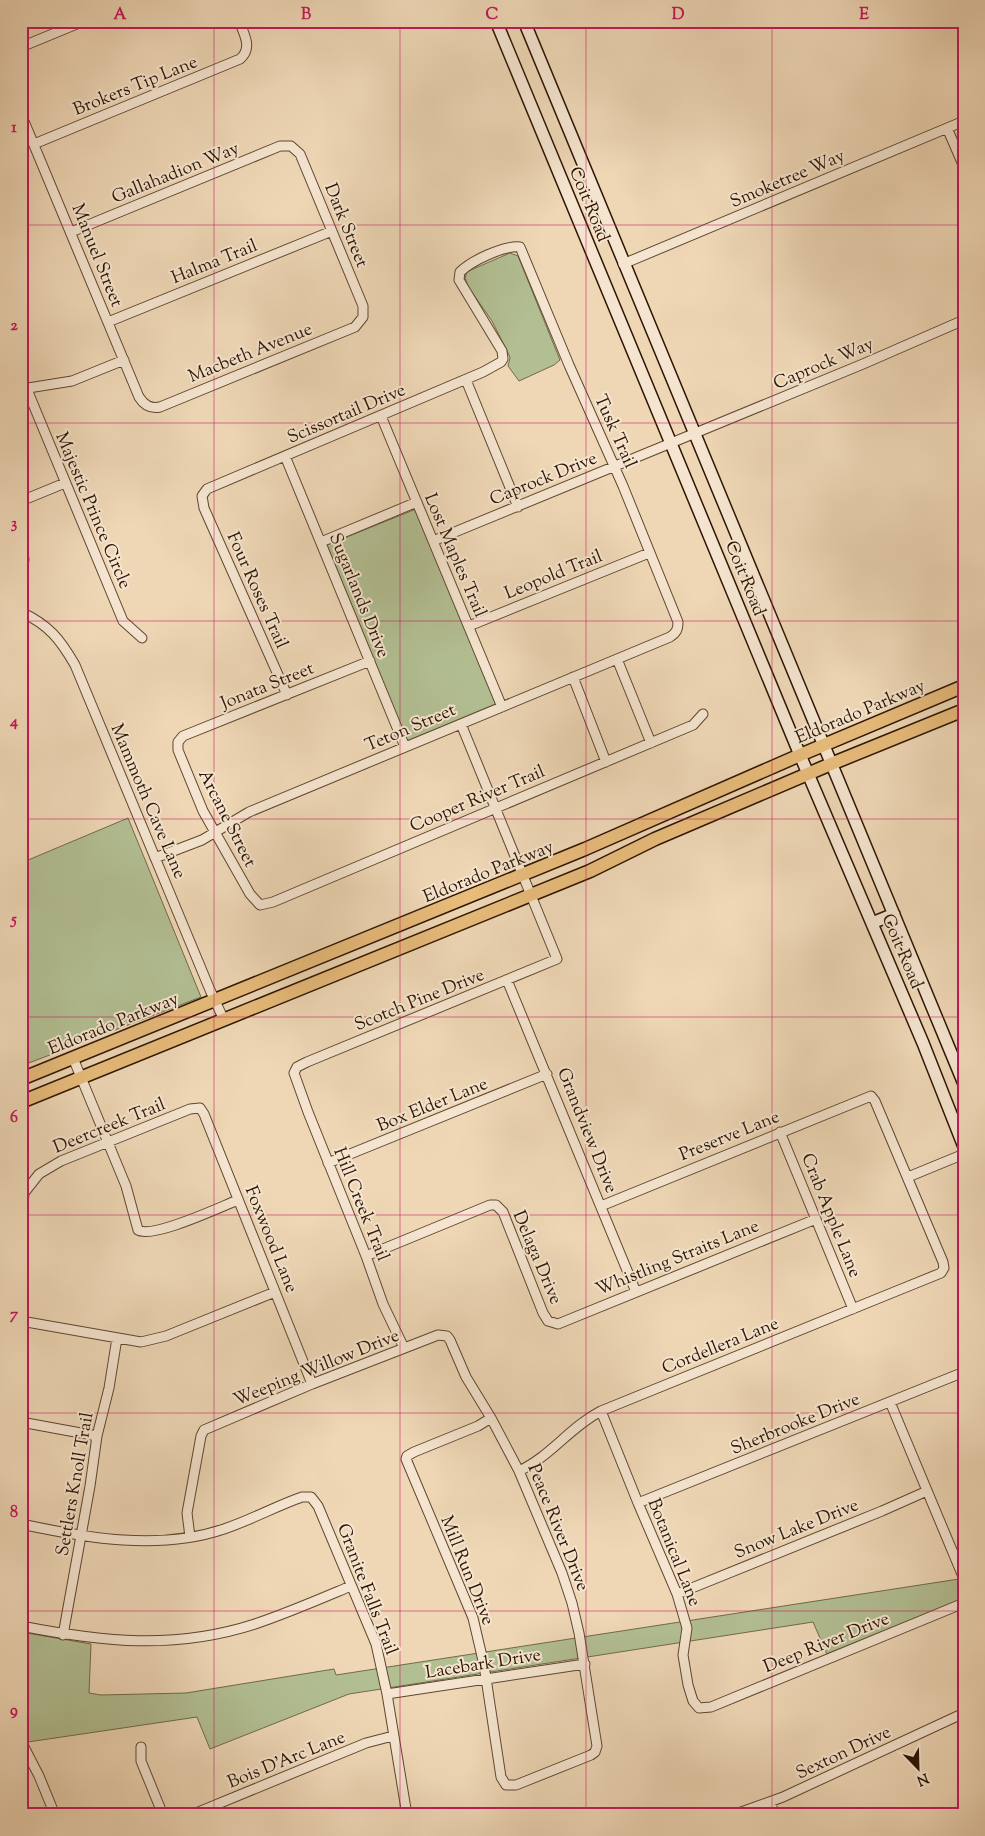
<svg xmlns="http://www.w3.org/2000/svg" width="985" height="1836" font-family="'Sorts Mill Goudy',serif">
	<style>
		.green { fill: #b2bf93; stroke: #706a4a }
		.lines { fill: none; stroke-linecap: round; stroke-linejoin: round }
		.minor-casing { stroke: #5e462f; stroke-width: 11 }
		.secondary-casing { stroke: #2d1502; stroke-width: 14 }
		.primary-casing { stroke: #2d1502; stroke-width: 15 }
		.minor { stroke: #f5e5d0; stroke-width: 9 }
		.secondary { stroke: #f5e5d0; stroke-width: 11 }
		.primary { stroke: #e8bc7b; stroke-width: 12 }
		.grid { fill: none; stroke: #c2185b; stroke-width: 1; stroke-opacity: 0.55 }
		.labels { text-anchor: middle; stroke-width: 4; stroke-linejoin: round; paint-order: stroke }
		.street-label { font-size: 18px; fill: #2d1502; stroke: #f5e5d0 }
		.neatline { fill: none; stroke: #c2185b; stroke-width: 2 }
		.grid-label { font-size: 16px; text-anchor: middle; font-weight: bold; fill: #c2185b }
	</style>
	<rect width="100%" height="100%" fill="#efd7b6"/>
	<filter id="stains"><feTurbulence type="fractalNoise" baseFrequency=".004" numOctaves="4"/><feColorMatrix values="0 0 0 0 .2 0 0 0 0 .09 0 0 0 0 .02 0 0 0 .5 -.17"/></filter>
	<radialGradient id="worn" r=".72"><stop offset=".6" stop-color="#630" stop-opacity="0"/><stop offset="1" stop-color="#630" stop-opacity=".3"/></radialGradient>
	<path class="green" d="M510,253l8,3 42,104 -6,5 -35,16 -11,-15 2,-8 -1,-3 -17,-34 -23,-33 -4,-10 2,-6 6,-3z
		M416,509l80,196 -89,36 -80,-196z
		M128,818l73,179 -180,69v-203z
		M959,1579l5,12 -1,7 -2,2 -134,54 -14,-32 -464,72 -139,55 -13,-32 -169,25 -7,-12v-98l70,12 -2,49 12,2 85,-2 148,-24 2,6z"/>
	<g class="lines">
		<g class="minor-casing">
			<path id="minor" d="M21,47l63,-26
				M21,114l118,283c5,8 11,12 21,10l195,-80 8,-10v-11l-63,-152 -9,-8h-11l-209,86
				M947,128l17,39
				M34,144l206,-85c13,-11 4,-25 -1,-38
				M623,264l341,-143
				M108,322l224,-91
				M466,380l52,127
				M26,387l97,234 19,17
				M22,389l50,-8 52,-21
				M381,416l121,291
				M285,456l120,291
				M21,501l44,-18
				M21,536l3,24 -3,19
				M433,541l430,-177 101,-44
				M321,542l96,-40
				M21,612c28,13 39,27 54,53l135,325 14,30
				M469,626l180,-73
				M617,659l34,84
				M370,661l-187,75 -5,6v8l25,61 47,83 10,11 13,-3 420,-177 10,-11
				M573,677l33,85
				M155,858l47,-18 47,-28 421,-175c6,-4 8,-7 8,-15l-55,-136 -54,-121 -49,-118c-16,-2 -49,14 -60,25l-1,8 43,71 1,8 -2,3 -18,10 -276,117 -5,7 2,12 83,187
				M507,980l129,312
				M73,1058l53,128 12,44c15,9 82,-23 100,-30
				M780,1132l73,177
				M328,1163l219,-89
				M908,1177l56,-23
				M21,1234l3,-41 15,-19 22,-13 129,-52 10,-1 4,6 108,270
				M366,1256l124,-51h6l7,7 40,101 5,8 10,3 258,-105
				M21,1321l120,21 25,-6 109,-44
				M404,1348l-21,-44 -17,-48 -58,-144 -14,-39 3,-6 10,-5 250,-103 -96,-235
				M890,1402l74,177
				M601,1411l37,92 39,91 10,34 -4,27 5,30 5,16 6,7 12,-1 253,-104
				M21,1422l76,14
				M519,1471c32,-15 51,-44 82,-60l298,-121 42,-17 3,-5 -1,-6 -68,-161 -4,-5 -270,110
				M638,1503l326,-131
				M21,1524c66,14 138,27 203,5 27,-9 52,-23 78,-32h9l7,9 58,138 11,50 20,121
				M190,1537l-3,-24 14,-77 3,-6 108,-46 126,-49 9,1 3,4 16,37 25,41 28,53 43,102 10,30 7,30 18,113 -2,6 -4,3 -75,30h-10l-5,-8 -17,-112 -11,-47 -67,-159 1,-3 7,-4 64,-26 13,-8
				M677,1594l205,-83 45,-20
				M21,1626c82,16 153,24 234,-2 33,-11 65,-25 96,-38
				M63,1635l27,-149 7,-50 12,-48 8,-50
				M387,1694l198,-30
				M21,1741l18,35 16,39
				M141,1747v14l22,54
				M770,1802l5,13
				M191,1815l175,-72 27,-7
				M733,1815l50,-18 181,-84"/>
		</g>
		<g class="secondary-casing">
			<path id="secondary" d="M496,21l304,734 123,288 41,104
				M524,21l440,1063
				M872,923l22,-9"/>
		</g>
		<g class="primary-casing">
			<path id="primary" d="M21,1079l564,-230 215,-94 164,-69
				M21,1102l569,-231 65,-32 176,-75 133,-54"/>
		</g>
		<use href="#minor" class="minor"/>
		<use href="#secondary" class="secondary"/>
		<use href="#primary" class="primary"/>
	</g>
	<path class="grid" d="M214,21v1794M400,21v1794M586,21v1794M772,21v1794M21,225h943M21,423h943M21,621h943M21,819h943M21,1017h943M21,1215h943M21,1413h943M21,1611h943"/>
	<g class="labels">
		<g class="street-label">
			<text transform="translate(135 85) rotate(-22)" y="6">Brokers Tip Lane</text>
			<text transform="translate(175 172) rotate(-22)" y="6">Gallahadion Way</text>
			<text transform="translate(787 178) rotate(-23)" y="6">Smoketree Way</text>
			<text transform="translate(590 204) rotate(68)" y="6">Coit Road</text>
			<text transform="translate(347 225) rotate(68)" y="6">Dark Street</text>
			<text transform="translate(98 255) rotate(68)" y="6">Manuel Street</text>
			<text transform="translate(214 261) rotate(-22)" y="6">Halma Trail</text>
			<text transform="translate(250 352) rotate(-22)" y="6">Macbeth Avenue</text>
			<text transform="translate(823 363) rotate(-23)" y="6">Caprock Way</text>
			<text transform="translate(346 413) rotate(-23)" y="6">Scissortail Drive</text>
			<text transform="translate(616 431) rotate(66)" y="6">Tusk Trail</text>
			<text transform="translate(543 478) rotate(-22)" y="6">Caprock Drive</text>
			<text transform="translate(94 510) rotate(67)" y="6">Majestic Prince Circle</text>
			<text transform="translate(456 555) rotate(67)" y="6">Lost Maples Trail</text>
			<text transform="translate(553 574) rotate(-22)" y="6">Leopold Trail</text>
			<text transform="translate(746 578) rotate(68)" y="6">Coit Road</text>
			<text transform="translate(258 590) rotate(66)" y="6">Four Roses Trail</text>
			<text transform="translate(360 595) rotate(68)" y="6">Sugarlands Drive</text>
			<text transform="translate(267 685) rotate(-22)" y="6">Jonata Street</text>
			<text transform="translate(860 711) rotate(-23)" y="6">Eldorado Parkway</text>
			<text transform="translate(410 727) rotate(-23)" y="6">Teton Street</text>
			<text transform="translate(477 798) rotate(-23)" y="6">Cooper River Trail</text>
			<text transform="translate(149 801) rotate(67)" y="6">Mammoth Cave Lane</text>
			<text transform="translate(228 818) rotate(63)" y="6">Arcane Street</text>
			<text transform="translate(488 871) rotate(-22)" y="6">Eldorado Parkway</text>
			<text transform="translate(903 951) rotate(67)" y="6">Coit Road</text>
			<text transform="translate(419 999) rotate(-22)" y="6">Scotch Pine Drive</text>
			<text transform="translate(113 1023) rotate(-22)" y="6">Eldorado Parkway</text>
			<text transform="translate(432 1104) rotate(-22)" y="6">Box Elder Lane</text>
			<text transform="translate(109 1125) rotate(-22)" y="6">Deercreek Trail</text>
			<text transform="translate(588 1130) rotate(68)" y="6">Grandview Drive</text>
			<text transform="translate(729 1135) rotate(-22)" y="6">Preserve Lane</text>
			<text transform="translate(362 1204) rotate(68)" y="6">Hill Creek Trail</text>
			<text transform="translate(832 1215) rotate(68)" y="6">Crab Apple Lane</text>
			<text transform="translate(272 1239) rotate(68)" y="6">Foxwood Lane</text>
			<text transform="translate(538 1257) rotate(67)" y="6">Delaga Drive</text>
			<text transform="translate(677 1257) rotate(-22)" y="6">Whistling Straits Lane</text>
			<text transform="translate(720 1345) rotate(-22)" y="6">Cordellera Lane</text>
			<text transform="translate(316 1367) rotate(-22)" y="6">Weeping Willow Drive</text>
			<text transform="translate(795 1423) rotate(-22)" y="6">Sherbrooke Drive</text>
			<text transform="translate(74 1484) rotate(-80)" y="6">Settlers Knoll Trail</text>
			<text transform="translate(559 1527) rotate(68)" y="6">Peace River Drive</text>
			<text transform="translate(796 1528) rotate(-22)" y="6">Snow Lake Drive</text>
			<text transform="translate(675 1552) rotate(68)" y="6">Botanical Lane</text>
			<text transform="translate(468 1570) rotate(68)" y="6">Mill Run Drive</text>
			<text transform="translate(368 1589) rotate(69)" y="6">Granite Falls Trail</text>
			<text transform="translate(826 1642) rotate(-22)" y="6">Deep River Drive</text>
			<text transform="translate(483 1663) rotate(-9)" y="6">Lacebark Drive</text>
			<text transform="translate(843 1752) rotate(-25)" y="6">Sexton Drive</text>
			<text transform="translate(286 1759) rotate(-22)" y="6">Bois D'Arc Lane</text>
		</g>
	</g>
	<rect width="985" height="1836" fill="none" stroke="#efd7b6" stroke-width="55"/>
	<g transform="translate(918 1768) rotate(157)" stroke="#f5e5d0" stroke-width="4" paint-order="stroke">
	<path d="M0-4L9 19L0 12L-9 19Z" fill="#2d1502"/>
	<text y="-8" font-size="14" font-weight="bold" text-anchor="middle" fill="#2d1502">N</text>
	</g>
	<rect x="28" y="28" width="930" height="1780" class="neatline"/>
	<g class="grid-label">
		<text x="120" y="19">A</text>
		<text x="306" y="19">B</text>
		<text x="492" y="19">C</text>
		<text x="678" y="19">D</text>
		<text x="864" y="19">E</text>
		<text x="14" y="132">1</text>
		<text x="14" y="330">2</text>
		<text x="14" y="528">3</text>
		<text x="14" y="726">4</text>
		<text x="14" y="924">5</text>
		<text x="14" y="1122">6</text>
		<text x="14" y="1319">7</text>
		<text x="14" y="1517">8</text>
		<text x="14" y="1715">9</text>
	</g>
	<rect width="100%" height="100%" filter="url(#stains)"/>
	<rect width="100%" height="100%" fill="url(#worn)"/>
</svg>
